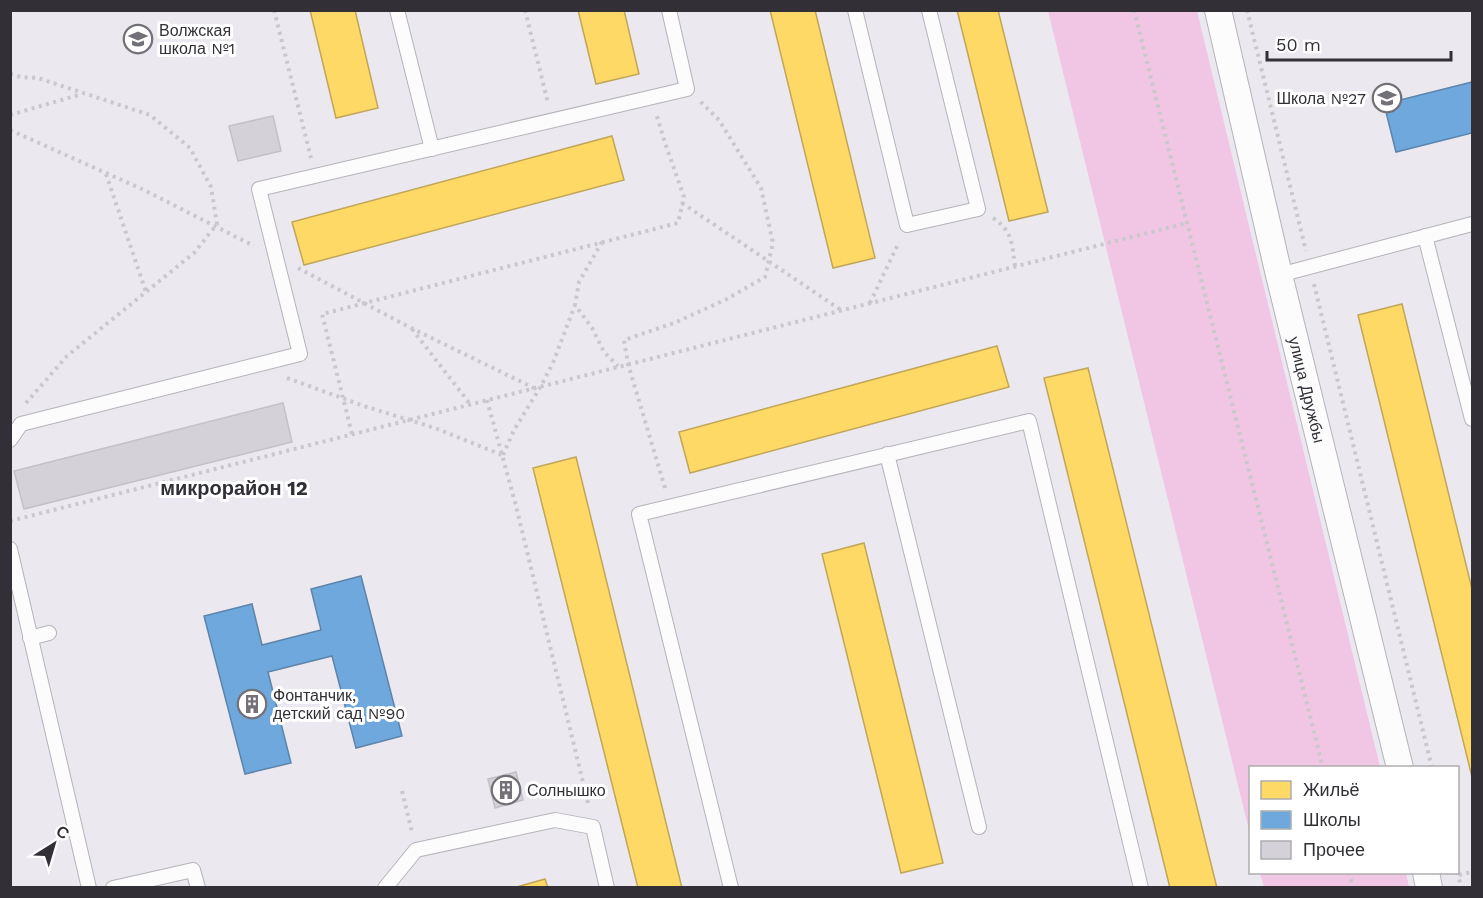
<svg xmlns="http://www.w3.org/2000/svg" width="1483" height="898" font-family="'Work Sans',sans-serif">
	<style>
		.green { fill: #f0c6e4 }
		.homes { fill: #ffd966; stroke: #c2a658; stroke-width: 1.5 }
		.schools { fill: #6fa8dc; stroke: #5d84aa; stroke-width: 1.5 }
		.building { fill: #d5d1d8; stroke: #c4c0c7; stroke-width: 1.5 }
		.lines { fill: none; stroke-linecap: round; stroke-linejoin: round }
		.lane-casing { stroke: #b5b3b9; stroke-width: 16 }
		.street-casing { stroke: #b5b3b9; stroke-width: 28 }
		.path { stroke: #c9c8cb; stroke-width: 4; stroke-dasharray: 3 4.5; stroke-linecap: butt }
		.lane { stroke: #fcfcfd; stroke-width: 14 }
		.street { stroke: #fcfcfd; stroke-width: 26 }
		.labels { text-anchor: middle; stroke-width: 6; stroke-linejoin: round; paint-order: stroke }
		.poi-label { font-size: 16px; fill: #323036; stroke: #fff; text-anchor: start }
		.street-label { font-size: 16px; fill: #323036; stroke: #fff }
		.quarter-label { font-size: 20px; font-weight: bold; fill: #323036; stroke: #fff }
	</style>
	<rect width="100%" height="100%" fill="#ebe8f0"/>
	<path class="green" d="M1048,11h149l183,756 -130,1v66z
		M1260,873h146l3,14h-145z"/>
	<path class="homes" d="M310,10h45l23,98 -42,10z
		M578,10h46l15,64 -43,10z
		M770,10h45l60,248 -42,10z
		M957,10h41l50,202 -39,9z
		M612,136l12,44 -320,85 -12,-43z
		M1402,304l70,285v188l-114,-462z
		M997,346l12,41 -319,86 -11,-41z
		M1088,368l129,520h-47l-126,-510z
		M576,457l106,431h-44l-105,-420z
		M864,543l79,320 -42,10 -79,-319z
		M545,879l3,9h-35z"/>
	<path class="schools" d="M1472,82v51l-76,19 -12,-48z
		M361,576l41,160 -46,12 -24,-92 -64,16 23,91 -46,11 -41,-158 48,-12 10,41 59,-15 -10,-41z"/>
	<path class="building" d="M273,116l8,35 -43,10 -9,-35z
		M283,403l9,39 -268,67 -10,-38z
		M516,772l7,28 -28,8 -7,-29z"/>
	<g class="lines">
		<g class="lane-casing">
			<path id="lane" d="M397,10l35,139
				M855,10l52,215 71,-16 -49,-199
				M1425,236l47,183
				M1279,275l193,-51
				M10,440l11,-16 279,-70 -41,-165 428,-100 -18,-79
				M887,454l92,373
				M10,549l79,339
				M30,638l19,-5
				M113,888l80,-18 5,18
				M385,888l31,-38 139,-30 38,7 14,61
				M731,888l-92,-374 390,-93 112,467"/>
		</g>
		<g class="street-casing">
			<g id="street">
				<path id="s1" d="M1218,10l61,265 121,493"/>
				<path d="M1426,872l3,16"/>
			</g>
		</g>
		<path class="path" d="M274,10l37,148
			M525,10l23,93
			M1134,10l189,758
			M1247,10l59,241
			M10,74l11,3 17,1 112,37 40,33 21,39 6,37 -23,29 -127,103 -41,47
			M10,115l72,-21
			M10,130l134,60 110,56
			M106,174l40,118
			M682,203l159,107
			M993,218c20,13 19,27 22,48
			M602,242l-23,40 -4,23 17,23 12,24 14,14
			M298,268l111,59 125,61
			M1314,284l118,484
			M870,303l29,-61
			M412,329l58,75
			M287,378l80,29 68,21 67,27
			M487,400l29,106 73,301
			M352,434l-30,-120 356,-91 6,-26 -19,-54 -9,-30
			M503,455l11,-25 27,-44 12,-23 22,-58
			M665,488l-37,-124 -4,-24 50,-17 53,-24 38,-22 8,-34 -12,-55 -42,-68 -20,-20
			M10,521l1177,-298
			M402,791l10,41
			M1349,872l4,16
			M1458,872l3,16
			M1459,875l13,-3"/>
		<use href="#lane" class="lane"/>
		<use href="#street" class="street"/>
	</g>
	<defs>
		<g id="school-ring" transform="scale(1.5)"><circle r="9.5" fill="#fff" stroke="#737077" stroke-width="1.5"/><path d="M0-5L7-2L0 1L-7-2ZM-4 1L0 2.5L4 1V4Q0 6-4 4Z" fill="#737077"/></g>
		<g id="building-ring" transform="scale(1.5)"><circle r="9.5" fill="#fff" stroke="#737077" stroke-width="1.5"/><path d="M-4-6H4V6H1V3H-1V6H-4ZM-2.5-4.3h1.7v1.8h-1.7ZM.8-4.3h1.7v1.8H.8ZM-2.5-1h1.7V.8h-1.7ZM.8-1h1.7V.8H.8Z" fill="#737077"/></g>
	</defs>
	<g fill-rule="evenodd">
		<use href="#school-ring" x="138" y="39"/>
		<use href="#school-ring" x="1387" y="98"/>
		<use href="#building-ring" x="252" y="704"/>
		<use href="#building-ring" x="506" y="790"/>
	</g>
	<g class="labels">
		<g class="poi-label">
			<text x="159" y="36">Волжская<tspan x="159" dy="18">школа №1</tspan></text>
			<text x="1366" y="104" text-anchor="end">Школа №27</text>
			<text x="273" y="701">Фонтанчик,<tspan x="273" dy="18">детский сад №90</tspan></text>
			<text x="527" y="796">Солнышко</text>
		</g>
		<g class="street-label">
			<text dy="6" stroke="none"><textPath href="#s1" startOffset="390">улица Дружбы</textPath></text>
		</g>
		<g class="quarter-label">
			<text x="234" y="495">микрорайон 12</text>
		</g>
	</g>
	<rect width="1483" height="898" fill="none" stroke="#323036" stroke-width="24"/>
	<rect x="1249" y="766" width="210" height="108" fill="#ffffff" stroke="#adacaf" stroke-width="1.5"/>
	<rect x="1261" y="781" width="30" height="18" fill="#ffd966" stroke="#adacaf" stroke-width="1.5"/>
	<text x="1303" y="796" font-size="18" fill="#323036">Жильё</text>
	<rect x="1261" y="811" width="30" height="18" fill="#6fa8dc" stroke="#adacaf" stroke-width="1.5"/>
	<text x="1303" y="826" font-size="18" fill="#323036">Школы</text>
	<rect x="1261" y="841" width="30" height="18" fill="#d5d1d8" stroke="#adacaf" stroke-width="1.5"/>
	<text x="1303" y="856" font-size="18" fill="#323036">Прочее</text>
	<g transform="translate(54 844) rotate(37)" stroke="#ffffff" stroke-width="4.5" paint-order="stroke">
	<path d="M0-4.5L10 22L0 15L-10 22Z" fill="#323036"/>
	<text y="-9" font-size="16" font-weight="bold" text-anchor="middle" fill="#323036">С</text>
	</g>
	<path d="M1267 51v9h184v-9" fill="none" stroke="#323036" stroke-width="3"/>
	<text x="1276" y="51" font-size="18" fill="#323036" stroke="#ffffff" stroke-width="4.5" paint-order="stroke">50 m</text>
</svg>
